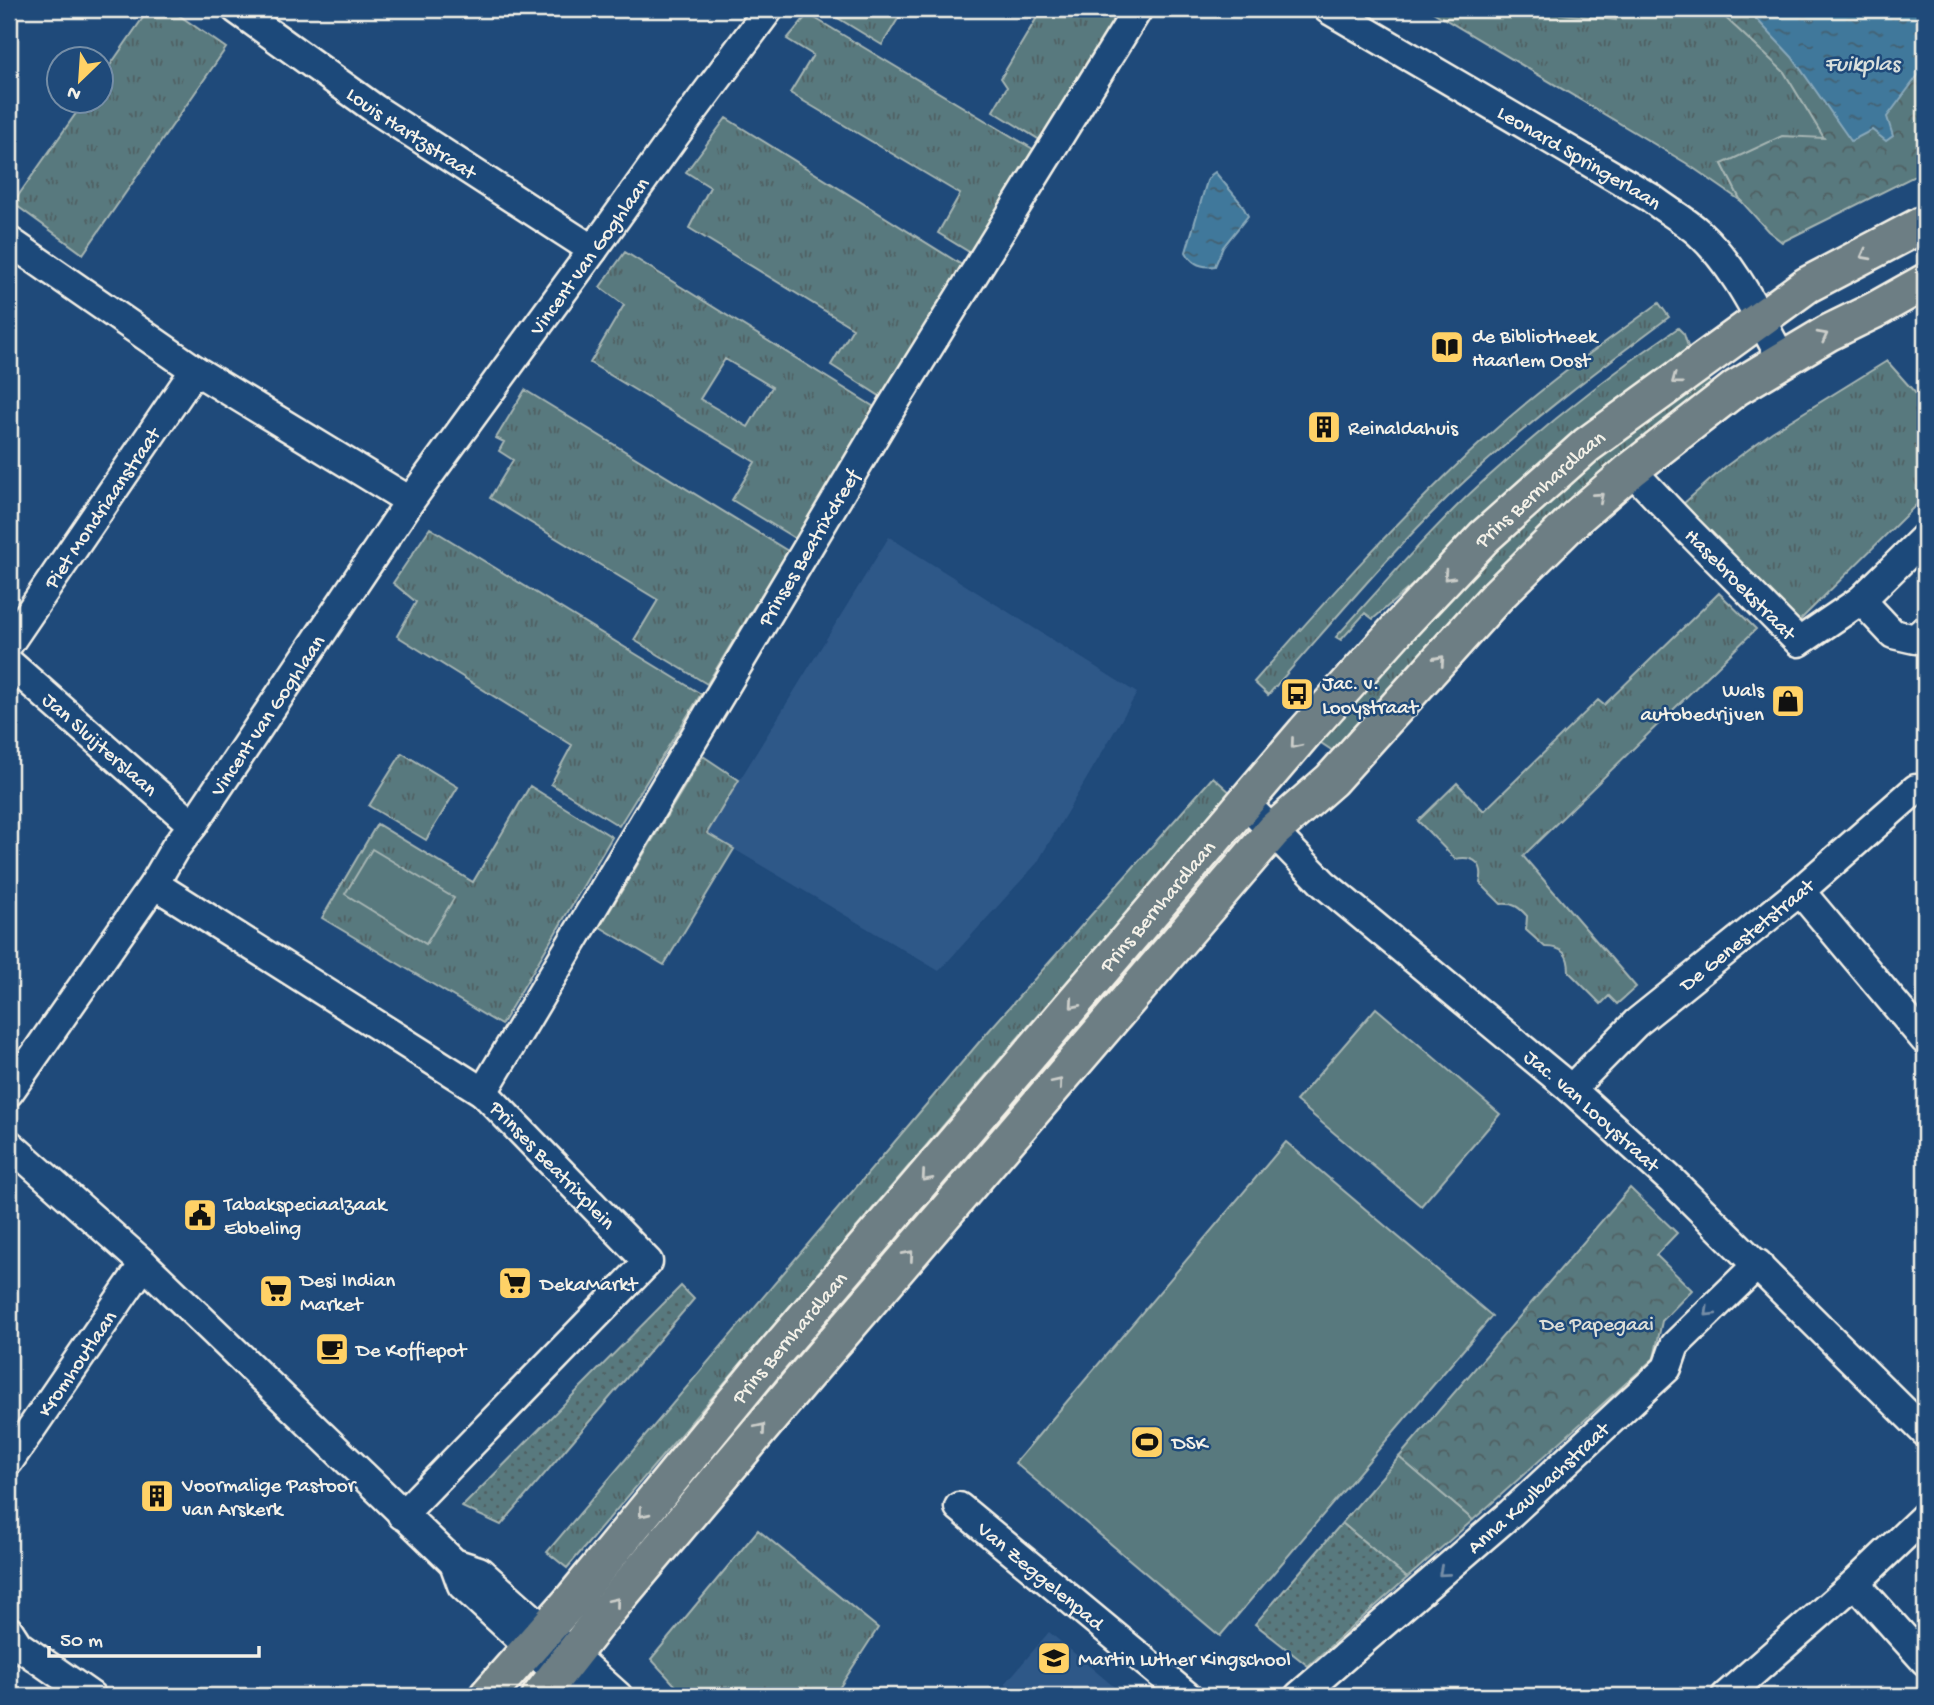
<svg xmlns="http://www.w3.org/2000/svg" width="1934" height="1705" font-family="'Gochi Hand',sans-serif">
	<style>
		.built { fill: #2f5888 }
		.grass { fill: url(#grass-tufts); stroke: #a6b5b3; stroke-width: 2; fill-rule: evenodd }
		.forest { fill: url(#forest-crowns); stroke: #a6b5b3; stroke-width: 2 }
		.garden { fill: url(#garden-dots); stroke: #a6b5b3; stroke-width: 2 }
		.pitch { fill: #58797e; stroke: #a6b5b3; stroke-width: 2 }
		.water { fill: url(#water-ripples); stroke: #88a8ba; stroke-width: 2 }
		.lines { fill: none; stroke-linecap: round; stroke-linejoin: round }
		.minor-casing { stroke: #f4f1e8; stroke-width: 33 }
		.major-casing { stroke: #f4f1e8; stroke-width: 40 }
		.minor { stroke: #1f4a7a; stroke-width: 28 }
		.major { stroke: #6d7e84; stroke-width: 35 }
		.oneway { stroke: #ccceca }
		.oneway2 { stroke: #748da6 }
		.labels { text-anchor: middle; stroke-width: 5; stroke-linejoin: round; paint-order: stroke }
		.street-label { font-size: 21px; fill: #f4f1e8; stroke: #1f4a7a }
		.poi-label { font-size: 21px; fill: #f4f1e8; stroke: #1f4a7a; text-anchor: start }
		.park-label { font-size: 21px; fill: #dddfd8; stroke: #1f4a7a }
		.water-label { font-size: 23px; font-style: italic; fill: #d9dfdc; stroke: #1f4a7a }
	</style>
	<defs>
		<pattern id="grass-tufts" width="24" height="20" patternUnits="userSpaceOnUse" patternTransform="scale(1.75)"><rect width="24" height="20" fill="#58797e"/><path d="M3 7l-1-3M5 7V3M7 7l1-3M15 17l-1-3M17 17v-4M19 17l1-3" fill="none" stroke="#506062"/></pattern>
		<pattern id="forest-crowns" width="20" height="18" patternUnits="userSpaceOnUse" patternTransform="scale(1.75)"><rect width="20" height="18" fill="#58797e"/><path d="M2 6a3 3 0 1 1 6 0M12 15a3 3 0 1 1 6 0" fill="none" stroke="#506062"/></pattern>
		<pattern id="garden-dots" width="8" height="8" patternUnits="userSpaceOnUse" patternTransform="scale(1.75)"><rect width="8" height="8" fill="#58797e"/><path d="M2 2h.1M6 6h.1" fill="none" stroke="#506062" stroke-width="1.8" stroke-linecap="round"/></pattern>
		<pattern id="water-ripples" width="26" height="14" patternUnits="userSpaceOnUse" patternTransform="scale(1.75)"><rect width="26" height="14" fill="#40789b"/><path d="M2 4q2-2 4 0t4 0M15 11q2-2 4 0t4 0" fill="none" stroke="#446070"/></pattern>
	</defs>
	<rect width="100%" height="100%" fill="#1f4a7a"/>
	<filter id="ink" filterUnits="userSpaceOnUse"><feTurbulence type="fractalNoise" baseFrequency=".0143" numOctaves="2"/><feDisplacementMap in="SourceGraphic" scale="14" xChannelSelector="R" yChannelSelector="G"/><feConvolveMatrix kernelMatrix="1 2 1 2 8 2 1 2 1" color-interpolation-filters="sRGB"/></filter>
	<g filter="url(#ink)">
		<path class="built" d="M889,537l248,156 -100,170 -98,108 -232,-138z
			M1049,1632l76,64h-103l-17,-12z"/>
		<path class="grass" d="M149,9h21l56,39 -143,206 -70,-51 71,-101h18v-25z
			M823,9h81l-22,36z
			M1042,9h79l-81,131 -47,-29 14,-24 -6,-9z
			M1428,9h319l169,141 -194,14 19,37 -55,-38z
			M808,14l225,135 -62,104 -33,-20 22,-39 -170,-101 23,-38 -26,-16z
			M726,118l236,147 -79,133 -52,-33 22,-37 -164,-100 21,-41 -24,-15z
			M625,252l251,156 -80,131 -64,-39 23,-38 -165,-99 34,-58 -24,-18zM725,359l47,28 -24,40 -48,-28z
			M1659,303l10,14c-70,52 -139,104 -203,163 -71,66 -133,142 -198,215l-14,-13c75,-85 150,-170 234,-246 54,-49 113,-91 171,-133z
			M1678,328l6,6 5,16 -249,211 -67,58 -8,-6 -24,27 -5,-3c52,-57 102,-117 160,-167 57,-51 118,-99 182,-142z
			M1887,361l38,43v103l-6,-5 -127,126 -117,-117 50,-44 47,-35z
			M1706,377l8,11 -157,127 -86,82 -138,154 -15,-10 149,-163 75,-72 88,-74z
			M525,390l263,161 -81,133 -73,-44 24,-40 -168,-102 23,-38 -14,-9 5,-9 -8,-4z
			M430,528l271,166 -82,132 -68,-42 21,-39 -175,-109 19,-34 -23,-19z
			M1719,593l37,36 -233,227 113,131 -19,17 -8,-8 -8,8 -32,-32c0,-18 -6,-25 -24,-25l-19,-17 1,-14c-8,-9 -13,-13 -26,-12l-21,-21c5,-19 -6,-28 -25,-24l-37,-38 39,-38 27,28 114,-111 6,5z
			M402,753l56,34 -32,53 -57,-34z
			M703,756l36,24 -32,53 27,16 -70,116 -64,-38z
			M1213,777l18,16 -221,254 -443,521 -20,-16 439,-518z
			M530,786l82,51 -111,188 -179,-107 55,-94 96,58z
			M1399,1457l74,63 -66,58 -65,-55z
			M758,1530l120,98 -44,68h-51l-6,-4 -3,4h-89l-34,-37z"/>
		<path class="forest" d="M1527,9h88l1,11 -89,-10z
			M1716,9h209v162l-143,71 -14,-11 -27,-30 -19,-37 60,-28 42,2 -40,-66z
			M1630,1188l47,45 -21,22 36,35 -30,31 -8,37 -181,162 -74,-63z"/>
		<path class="garden" d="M681,1286l13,13 -193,226 -39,-18z
			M1342,1523l65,55 -99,88 -53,-42z"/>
		<path class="pitch" d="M372,849l82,49 -28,46 -81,-50z
			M1376,1008l124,106 -79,92 -125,-105z
			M1286,1142l206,174 -272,320 -205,-173z"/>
		<path class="water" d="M1747,9h178v57l-38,51 6,19 -7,5 -14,-11 -21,11 -59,-84z
			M1215,172l26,31 7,13 -25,31 -8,19c-13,2 -23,-2 -29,-14l21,-71 4,-6z"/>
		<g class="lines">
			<g class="minor-casing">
				<g id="minor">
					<path id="s1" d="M236,9l139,100 218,141"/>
					<path id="s2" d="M1328,9l323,189c15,12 34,22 48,35 37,34 59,83 83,126"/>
					<path d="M9,241l186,129 215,131"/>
					<path id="s3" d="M1631,470l56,59 112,113 62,-42 64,-63"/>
					<path d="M1861,600l32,34 22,5 10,-9"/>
					<path id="s4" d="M9,643l186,-273"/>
					<path id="s5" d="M9,663l184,162"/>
					<path id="s6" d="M1245,803l79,81 247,205 101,92 253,251"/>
					<path id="s7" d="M154,884l329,208 165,170 -246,253"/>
					<path d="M1800,891l125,149"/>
					<path id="s8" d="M1571,1089l65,-66 164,-132 116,-102h9"/>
					<path id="s9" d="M9,1092l145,-208 21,-36 18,-23 217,-324 183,-251 83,-116 93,-125"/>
					<path id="s10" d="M483,1092l408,-684 247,-399"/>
					<path d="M9,1144l135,120 310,299 25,8 139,125"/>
					<path id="s11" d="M9,1461l135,-197"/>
					<path id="s12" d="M959,1507l228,189"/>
					<path d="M454,1563l8,22 120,111"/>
					<path d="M1855,1583l70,78"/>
					<path d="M9,1631l9,14 73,51"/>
					<path id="s13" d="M1299,1696l212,-183 156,-145 8,-23 83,-81"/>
					<path d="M1726,1696l129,-113 70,-67"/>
				</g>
			</g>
			<g class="major-casing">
				<g id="major">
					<path id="s14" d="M487,1696l84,-95 192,-234 542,-635 97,-108 82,-87 103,-92 220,-160 118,-62"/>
					<path d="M540,1696l57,-73 209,-248 467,-544 58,-51 166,-184 82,-81 52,-45 105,-82 92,-55 47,-23 50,-28"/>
				</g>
			</g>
			<use href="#minor" class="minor"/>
			<use href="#major" class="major"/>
		</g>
		<defs><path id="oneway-chevron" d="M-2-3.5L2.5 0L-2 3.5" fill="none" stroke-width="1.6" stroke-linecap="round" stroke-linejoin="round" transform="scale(1.75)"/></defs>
		<g class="oneway">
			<use href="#oneway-chevron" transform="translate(1865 255) rotate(152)"/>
			<use href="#oneway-chevron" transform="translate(1823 336) rotate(-28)"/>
			<use href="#oneway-chevron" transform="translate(1676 380) rotate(144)"/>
			<use href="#oneway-chevron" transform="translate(1599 497) rotate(-41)"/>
			<use href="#oneway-chevron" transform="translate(1448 576) rotate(133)"/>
			<use href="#oneway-chevron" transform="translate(1440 660) rotate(-48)"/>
			<use href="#oneway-chevron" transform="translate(1295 744) rotate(130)"/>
			<use href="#oneway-chevron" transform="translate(1074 1004) rotate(131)"/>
			<use href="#oneway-chevron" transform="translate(1058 1083) rotate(-50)"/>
			<use href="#oneway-chevron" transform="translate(926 1177) rotate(131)"/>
			<use href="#oneway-chevron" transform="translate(909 1255) rotate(-49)"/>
			<use href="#oneway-chevron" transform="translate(761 1428) rotate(-50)"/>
			<use href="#oneway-chevron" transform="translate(643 1513) rotate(129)"/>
			<use href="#oneway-chevron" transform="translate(615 1602) rotate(-50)"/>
		</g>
		<g class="oneway2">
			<use href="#oneway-chevron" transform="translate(1709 1312) rotate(136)"/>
			<use href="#oneway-chevron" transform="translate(1443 1572) rotate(139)"/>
		</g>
	</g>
	<defs>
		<g id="library-square" transform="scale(1.75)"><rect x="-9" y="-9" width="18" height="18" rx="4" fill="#ffd166" stroke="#1f4a7a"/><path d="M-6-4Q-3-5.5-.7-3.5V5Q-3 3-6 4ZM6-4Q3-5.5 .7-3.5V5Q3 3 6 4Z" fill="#111"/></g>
		<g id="building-square" transform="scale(1.75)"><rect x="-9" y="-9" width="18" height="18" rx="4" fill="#ffd166" stroke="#1f4a7a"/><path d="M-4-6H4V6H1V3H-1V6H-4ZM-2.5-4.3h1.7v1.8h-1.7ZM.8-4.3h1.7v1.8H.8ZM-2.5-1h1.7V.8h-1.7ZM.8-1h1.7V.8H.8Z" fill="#111"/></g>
		<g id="bus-square" transform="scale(1.75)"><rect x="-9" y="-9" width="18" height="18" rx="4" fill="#ffd166" stroke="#1f4a7a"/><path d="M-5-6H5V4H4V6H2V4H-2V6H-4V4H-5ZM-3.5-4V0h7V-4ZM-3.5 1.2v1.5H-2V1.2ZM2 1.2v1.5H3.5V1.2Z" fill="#111"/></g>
		<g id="shop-square" transform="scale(1.75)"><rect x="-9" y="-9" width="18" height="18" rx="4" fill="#ffd166" stroke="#1f4a7a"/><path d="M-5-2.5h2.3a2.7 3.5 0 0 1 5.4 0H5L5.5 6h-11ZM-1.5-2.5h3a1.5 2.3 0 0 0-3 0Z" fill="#111"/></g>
		<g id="civic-square" transform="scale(1.75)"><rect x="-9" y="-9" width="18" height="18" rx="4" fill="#ffd166" stroke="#1f4a7a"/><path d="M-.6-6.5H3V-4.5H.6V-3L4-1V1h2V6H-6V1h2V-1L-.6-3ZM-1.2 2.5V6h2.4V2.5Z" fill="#111"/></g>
		<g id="supermarket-square" transform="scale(1.75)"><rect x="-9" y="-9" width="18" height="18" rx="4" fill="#ffd166" stroke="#1f4a7a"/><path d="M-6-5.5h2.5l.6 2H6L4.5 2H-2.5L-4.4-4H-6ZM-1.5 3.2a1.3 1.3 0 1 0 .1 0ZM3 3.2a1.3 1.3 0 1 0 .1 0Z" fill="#111"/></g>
		<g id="cafe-square" transform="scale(1.75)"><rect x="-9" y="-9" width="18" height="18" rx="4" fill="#ffd166" stroke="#1f4a7a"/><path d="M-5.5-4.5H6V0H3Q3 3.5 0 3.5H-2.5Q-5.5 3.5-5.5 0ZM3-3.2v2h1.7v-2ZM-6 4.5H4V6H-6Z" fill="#111"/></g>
		<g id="stadium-square" transform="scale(1.75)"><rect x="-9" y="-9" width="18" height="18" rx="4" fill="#ffd166" stroke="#1f4a7a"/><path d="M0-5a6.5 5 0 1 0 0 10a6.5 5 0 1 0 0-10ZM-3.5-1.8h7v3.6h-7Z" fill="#111"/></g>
		<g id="school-square" transform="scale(1.75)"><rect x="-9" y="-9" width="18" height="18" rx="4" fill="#ffd166" stroke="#1f4a7a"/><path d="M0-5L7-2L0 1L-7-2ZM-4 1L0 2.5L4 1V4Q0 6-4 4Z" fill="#111"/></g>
	</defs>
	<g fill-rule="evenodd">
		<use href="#library-square" x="1447" y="347"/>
		<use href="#building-square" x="1324" y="427"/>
		<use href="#bus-square" x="1297" y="694"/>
		<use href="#shop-square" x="1788" y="701"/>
		<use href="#civic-square" x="200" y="1215"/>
		<use href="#supermarket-square" x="515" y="1283"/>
		<use href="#supermarket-square" x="276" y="1291"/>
		<use href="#cafe-square" x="332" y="1349"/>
		<use href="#stadium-square" x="1147" y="1442"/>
		<use href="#building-square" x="157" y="1496"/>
		<use href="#school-square" x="1054" y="1658"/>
	</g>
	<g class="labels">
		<g class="street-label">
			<text dy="7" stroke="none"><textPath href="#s1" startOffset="215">Louis Hartzstraat</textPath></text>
			<text dy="7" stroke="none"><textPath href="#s2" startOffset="292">Leonard Springerlaan</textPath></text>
			<text dy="7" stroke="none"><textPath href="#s9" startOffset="1018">Vincent van Goghlaan</textPath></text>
			<text dy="7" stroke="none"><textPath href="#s14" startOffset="1603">Prins Bernhardlaan</textPath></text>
			<text dy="7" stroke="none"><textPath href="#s4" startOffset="164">Piet Mondriaanstraat</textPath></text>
			<text dy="7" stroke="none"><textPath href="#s10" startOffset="634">Prinses Beatrixdreef</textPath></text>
			<text dy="7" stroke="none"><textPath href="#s3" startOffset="158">Hasebroekstraat</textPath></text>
			<text dy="7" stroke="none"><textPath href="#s9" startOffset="457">Vincent van Goghlaan</textPath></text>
			<text dy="7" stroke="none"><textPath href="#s5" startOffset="122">Jan Sluijterslaan</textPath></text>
			<text dy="7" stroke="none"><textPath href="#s14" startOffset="1036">Prins Bernhardlaan</textPath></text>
			<text dy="7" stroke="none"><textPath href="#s8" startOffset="234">De Genestetstraat</textPath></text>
			<text dy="7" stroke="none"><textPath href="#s6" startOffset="464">Jac. van Looystraat</textPath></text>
			<text dy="7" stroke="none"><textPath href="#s7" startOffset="490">Prinses Beatrixplein</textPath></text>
			<text dy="7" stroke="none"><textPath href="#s14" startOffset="469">Prins Bernhardlaan</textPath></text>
			<text dy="7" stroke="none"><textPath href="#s11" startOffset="119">Kromhoutlaan</textPath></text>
			<text dy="7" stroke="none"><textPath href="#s13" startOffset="317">Anna Kaulbachstraat</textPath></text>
			<text dy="7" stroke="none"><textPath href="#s12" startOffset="107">Van Zeggelenpad</textPath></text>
		</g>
		<g class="poi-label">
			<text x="1472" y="342">de Bibliotheek<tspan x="1472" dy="24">Haarlem Oost</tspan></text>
			<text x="1348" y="434">Reinaldahuis</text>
			<text x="1322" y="689">Jac. v.<tspan x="1322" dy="24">Looystraat</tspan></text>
			<text x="1764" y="696" text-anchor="end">Wals<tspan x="1764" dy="24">autobedrijven</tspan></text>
			<text x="224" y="1210">Tabakspeciaalzaak<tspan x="224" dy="24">Ebbeling</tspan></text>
			<text x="300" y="1286">Desi Indian<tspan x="300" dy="24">Market</tspan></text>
			<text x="540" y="1290">DekaMarkt</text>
			<text x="356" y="1356">De Koffiepot</text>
			<text x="1172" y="1449">DSK</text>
			<text x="182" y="1491">Voormalige Pastoor<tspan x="182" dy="24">van Arskerk</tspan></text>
			<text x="1078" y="1665">Martin Luther Kingschool</text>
		</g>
		<g class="park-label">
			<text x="1597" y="1330">De Papegaai</text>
		</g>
		<g class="water-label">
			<text x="1862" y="70">Fuikplas</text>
		</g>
	</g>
	<rect width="1934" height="1705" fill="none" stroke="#1f4a7a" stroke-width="35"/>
	<rect x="18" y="18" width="1899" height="1670" fill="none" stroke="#f4f1e8" stroke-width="2.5" filter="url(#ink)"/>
	<g transform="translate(80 80) rotate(205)"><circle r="33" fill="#1f4a7a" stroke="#748da6" stroke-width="2"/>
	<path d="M0-5L12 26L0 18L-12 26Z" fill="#ffd166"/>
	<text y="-10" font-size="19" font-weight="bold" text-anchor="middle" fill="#f4f1e8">N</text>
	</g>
	<path d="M49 1646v10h210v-10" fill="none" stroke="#f4f1e8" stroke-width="3.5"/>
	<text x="60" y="1646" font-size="21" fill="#f4f1e8" stroke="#1f4a7a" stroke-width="5" paint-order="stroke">50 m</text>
</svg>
